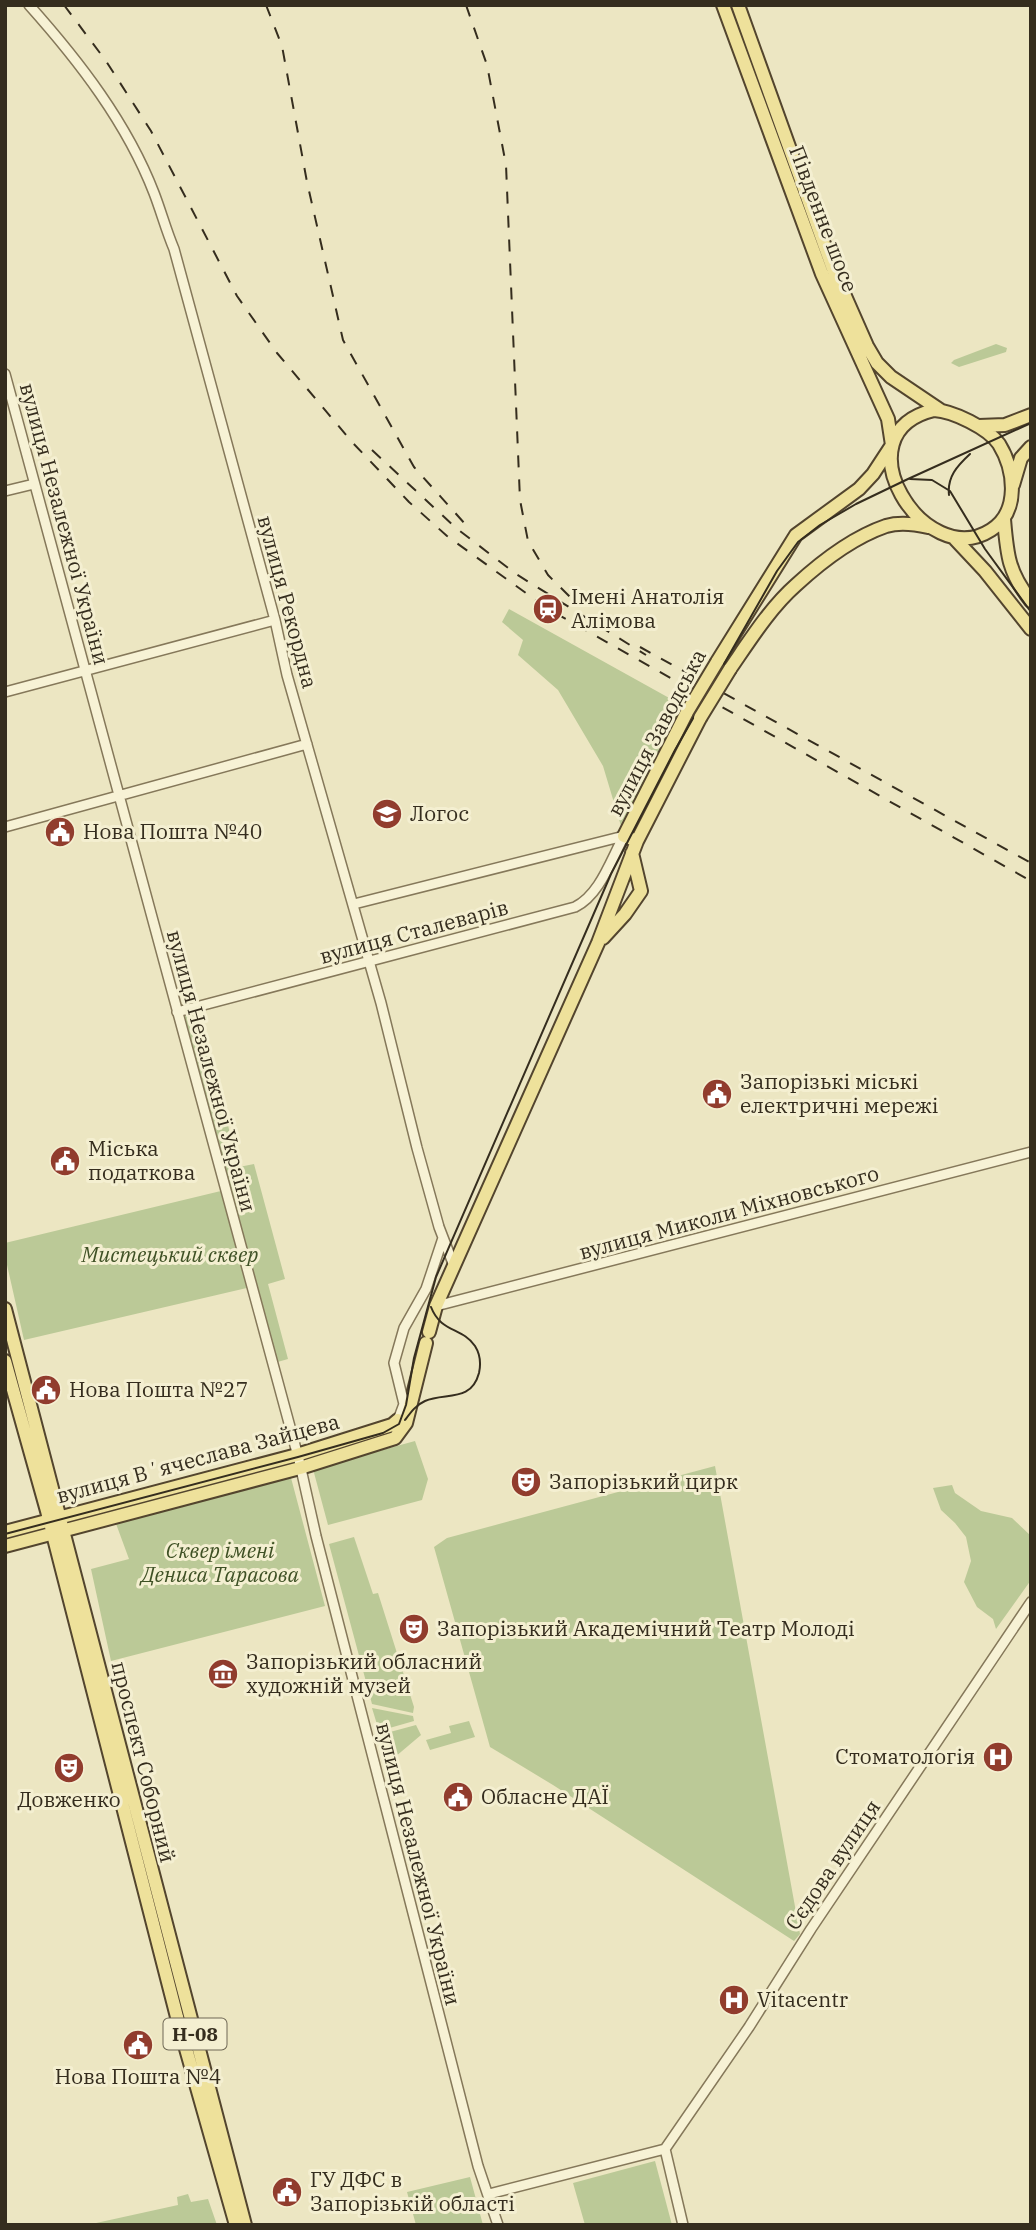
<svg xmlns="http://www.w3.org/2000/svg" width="1036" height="2230" font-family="'IBM Plex Serif',serif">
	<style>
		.green { fill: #bbc997 }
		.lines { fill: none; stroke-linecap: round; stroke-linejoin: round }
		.minor-casing { stroke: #85785a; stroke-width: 12 }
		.major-casing { stroke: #53452e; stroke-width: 16 }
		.minor { stroke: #f7f2d5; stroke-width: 9 }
		.major { stroke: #eee19b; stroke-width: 12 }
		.tram { stroke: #352d1e; stroke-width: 2 }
		.rail { stroke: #352d1e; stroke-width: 2; stroke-dasharray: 12 12; stroke-linecap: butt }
		.major-bridge-casing { stroke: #53452e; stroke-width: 16; stroke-linecap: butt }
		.major-bridge { stroke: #eee19b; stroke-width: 12 }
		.labels { text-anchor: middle; stroke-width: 6; stroke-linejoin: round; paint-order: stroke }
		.shield { fill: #f4efd1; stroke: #6e6754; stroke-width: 2 }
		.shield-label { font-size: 19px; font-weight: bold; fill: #352d1e }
		.street-label { font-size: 21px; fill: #352d1e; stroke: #f4efd1 }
		.poi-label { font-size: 21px; fill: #352d1e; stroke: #f4efd1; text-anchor: start }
		.park-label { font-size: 21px; font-style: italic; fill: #3f5125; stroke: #f4efd1 }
	</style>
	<rect width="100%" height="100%" fill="#ece6c2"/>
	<path class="green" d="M996,344l11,4 -1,4 -47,15 -8,-4 3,-3z
		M509,609l180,100 -65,127 -21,-70 -45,-76 -40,-35 5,-15 -21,-18z
		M198,1012l41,155 15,-3 31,115 -17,5 20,75 -14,4 -92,-346z
		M225,1190l26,97 -227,53 -19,-84v-13z
		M415,1441l13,38 -6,21 -94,25 -15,-56z
		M715,1466l85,468 -6,7 -241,-156 -63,-38 -56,-200 13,-9z
		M290,1474l35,132 -214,55 -20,-92 38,-10 -14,-38z
		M952,1485l3,8 26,18 31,7 19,18v44l-35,49 -3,-10 -16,-12 -13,-25 7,-21 -5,-24 -11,-14 -14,-13 -8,-22z
		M354,1537l19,57 5,-1 36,114 -1,6 -41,-9 -43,-160z
		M372,1708l41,8 1,5 -35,10z
		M469,1721l6,16 -45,13 -4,-10 25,-7 -2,-7z
		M416,1725l5,10 -26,22h-8l-8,-22z
		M655,2161l17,64h-87l-12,-42z
		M470,2177l13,48h-67l-9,-33z
		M188,2194l3,8 17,-3 9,26h-130l91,-20 -1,-8z"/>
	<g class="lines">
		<g class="minor-casing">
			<path id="minor" d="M29,5c50,56 98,118 125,188 7,18 12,37 20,56l101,371 12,55 94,328 36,145 22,79 15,39
				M5,374l294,1086 17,76 115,447 47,183 20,59
				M5,491l29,-7
				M5,692l270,-72
				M5,827l302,-83
				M354,904l270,-68
				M177,1012l398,-105c25,-12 36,-48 49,-71
				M436,1306l595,-154
				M398,1420l6,-16 -10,-41 10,-35 22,-39 17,-51
				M665,2149l84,-122 62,-98 220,-327
				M665,2149l18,76
				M489,2194l176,-45"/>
		</g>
		<g class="major-casing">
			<path id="major" d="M738,5l95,264 34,77 10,17 14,14 49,33
				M934,410c19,1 54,18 65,34 16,26 21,68 -8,86 -66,43 -154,-97 -57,-120z
				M979,426l26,-1 26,-10
				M1013,485l8,-27 10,-11
				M1004,519c3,35 4,53 27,82
				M955,539l30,32 46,58
				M717,662l79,-127 63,-46 14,-15 19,-29 -4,-26 -66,-145 -99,-269
				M730,669c20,-29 40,-61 66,-84 25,-23 58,-48 90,-59 14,-4 29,-2 42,1
				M637,841l63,-123
				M603,938l22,-24 16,-23 -9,-38
				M5,1309l240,916
				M429,1332l7,-26 162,-363 39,-102 -13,-5 63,-124
				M5,1361l42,150 130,506 59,208
				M5,1532l292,-77 95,-30 6,-5 8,3
				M5,1546l295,-78 95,-30 11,-15 20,-80"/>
		</g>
		<use href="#minor" class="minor"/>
		<use href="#major" class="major"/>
		<path class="tram" d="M910,479l22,1 18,11 35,58 46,63
			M949,495c-2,-18 8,-29 21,-41
			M405,1420c6,-8 11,-15 20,-19 20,-9 46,2 54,-28 2,-9 1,-19 -4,-27 -13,-19 -34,-13 -44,-39
			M5,1534l293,-77 85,-24 16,-9 7,-19 8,-47 22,-81 175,-403 64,-124 102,-179 21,-29 22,-17 36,-21 52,-25 123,-56"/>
		<path class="rail" d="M64,5l42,56 45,70 86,165 40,57 75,89 57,60 38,34 101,73 483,272
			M266,5l16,41 25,136 36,158 71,127 52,58
			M466,5l21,60 19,100 14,335 8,41 20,34 30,30
			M372,450l84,78 60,46 130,81
			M640,647l391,216"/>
		<g class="major-bridge-casing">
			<path id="major-bridge" d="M687,712l30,-50
				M700,718l30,-49"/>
		</g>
		<use href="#major-bridge" class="major-bridge"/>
	</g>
	<defs>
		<g id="station-disc" transform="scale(1.575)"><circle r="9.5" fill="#913c2d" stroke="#f4efd1"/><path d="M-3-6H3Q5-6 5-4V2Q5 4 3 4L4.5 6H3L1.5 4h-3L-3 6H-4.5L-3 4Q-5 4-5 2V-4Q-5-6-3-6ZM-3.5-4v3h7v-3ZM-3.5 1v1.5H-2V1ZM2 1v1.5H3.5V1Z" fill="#fff"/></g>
		<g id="school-disc" transform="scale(1.575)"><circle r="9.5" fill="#913c2d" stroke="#f4efd1"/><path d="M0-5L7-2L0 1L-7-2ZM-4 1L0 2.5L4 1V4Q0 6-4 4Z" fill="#fff"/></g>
		<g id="civic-disc" transform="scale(1.575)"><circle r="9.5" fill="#913c2d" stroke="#f4efd1"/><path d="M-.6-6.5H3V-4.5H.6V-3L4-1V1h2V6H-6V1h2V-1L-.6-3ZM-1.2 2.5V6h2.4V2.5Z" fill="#fff"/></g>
		<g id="theatre-disc" transform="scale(1.575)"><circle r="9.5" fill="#913c2d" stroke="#f4efd1"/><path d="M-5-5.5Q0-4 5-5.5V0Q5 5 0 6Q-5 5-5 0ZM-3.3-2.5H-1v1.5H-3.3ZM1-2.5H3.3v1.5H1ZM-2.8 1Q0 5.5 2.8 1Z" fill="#fff"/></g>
		<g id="museum-disc" transform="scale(1.575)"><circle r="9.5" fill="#913c2d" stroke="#f4efd1"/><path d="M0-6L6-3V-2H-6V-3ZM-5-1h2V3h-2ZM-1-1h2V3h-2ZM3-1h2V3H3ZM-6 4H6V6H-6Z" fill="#fff"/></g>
		<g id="hospital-disc" transform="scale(1.575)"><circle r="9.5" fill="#913c2d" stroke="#f4efd1"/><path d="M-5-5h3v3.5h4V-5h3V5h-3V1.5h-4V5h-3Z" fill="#fff"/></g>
	</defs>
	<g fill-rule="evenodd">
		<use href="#station-disc" x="548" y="609"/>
		<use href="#school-disc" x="387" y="814"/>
		<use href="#civic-disc" x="60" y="832"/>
		<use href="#civic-disc" x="717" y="1094"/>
		<use href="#civic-disc" x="65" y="1161"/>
		<use href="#civic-disc" x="46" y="1390"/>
		<use href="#theatre-disc" x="526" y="1482"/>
		<use href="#theatre-disc" x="414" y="1629"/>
		<use href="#museum-disc" x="223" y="1674"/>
		<use href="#hospital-disc" x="998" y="1757"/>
		<use href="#theatre-disc" x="69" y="1768"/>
		<use href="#civic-disc" x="458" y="1797"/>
		<use href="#hospital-disc" x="734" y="2000"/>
		<use href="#civic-disc" x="138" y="2045"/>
		<use href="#civic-disc" x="287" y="2192"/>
	</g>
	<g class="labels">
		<rect class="shield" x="163.5" y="2018.5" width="63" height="31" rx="5"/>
		<g class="shield-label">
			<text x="195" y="2041">Н-08</text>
		</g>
		<g class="street-label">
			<text transform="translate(823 219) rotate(69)" y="7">Південне шосе</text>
			<text transform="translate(64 524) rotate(75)" y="7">вулиця Незалежної України</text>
			<text transform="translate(287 602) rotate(75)" y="7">вулиця Рекордна</text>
			<text transform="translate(657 733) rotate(-62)" y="7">вулиця Заводська</text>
			<text transform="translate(414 932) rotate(-15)" y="7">вулиця Сталеварів</text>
			<text transform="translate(211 1071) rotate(75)" y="7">вулиця Незалежної України</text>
			<text transform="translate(729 1213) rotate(-15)" y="7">вулиця Миколи Міхновського</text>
			<text transform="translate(198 1459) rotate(-15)" y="7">вулиця Вʼячеслава Зайцева</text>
			<text transform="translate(143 1762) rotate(76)" y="7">проспект Соборний</text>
			<text transform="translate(418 1864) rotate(76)" y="7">вулиця Незалежної України</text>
			<text transform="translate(833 1865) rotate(-56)" y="7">Сєдова вулиця</text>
		</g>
		<g class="poi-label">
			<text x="571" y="604">Імені Анатолія<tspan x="571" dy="24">Алімова</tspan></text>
			<text x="410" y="821">Логос</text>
			<text x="83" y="839">Нова Пошта №40</text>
			<text x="740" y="1089">Запорізькі міські<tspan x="740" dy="24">електричні мережі</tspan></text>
			<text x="88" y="1156">Міська<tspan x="88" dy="24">податкова</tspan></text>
			<text x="69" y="1397">Нова Пошта №27</text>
			<text x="549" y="1489">Запорізький цирк</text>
			<text x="437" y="1636">Запорізький Академічний Театр Молоді</text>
			<text x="246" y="1669">Запорізький обласний<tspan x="246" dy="24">художній музей</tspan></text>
			<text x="975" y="1764" text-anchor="end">Стоматологія</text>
			<text x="481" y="1804">Обласне ДАЇ</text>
			<text x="69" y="1807" text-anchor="middle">Довженко</text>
			<text x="757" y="2007">Vitacentr</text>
			<text x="138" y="2084" text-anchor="middle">Нова Пошта №4</text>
			<text x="310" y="2187">ГУ ДФС в<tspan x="310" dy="24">Запорізькій області</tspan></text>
		</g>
		<g class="park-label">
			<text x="170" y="1262">Мистецький сквер</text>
			<text x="220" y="1558">Сквер імені<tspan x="220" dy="24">Дениса Тарасова</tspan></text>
		</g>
	</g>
	<rect width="1036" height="2230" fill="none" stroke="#352d1e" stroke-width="14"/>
</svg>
